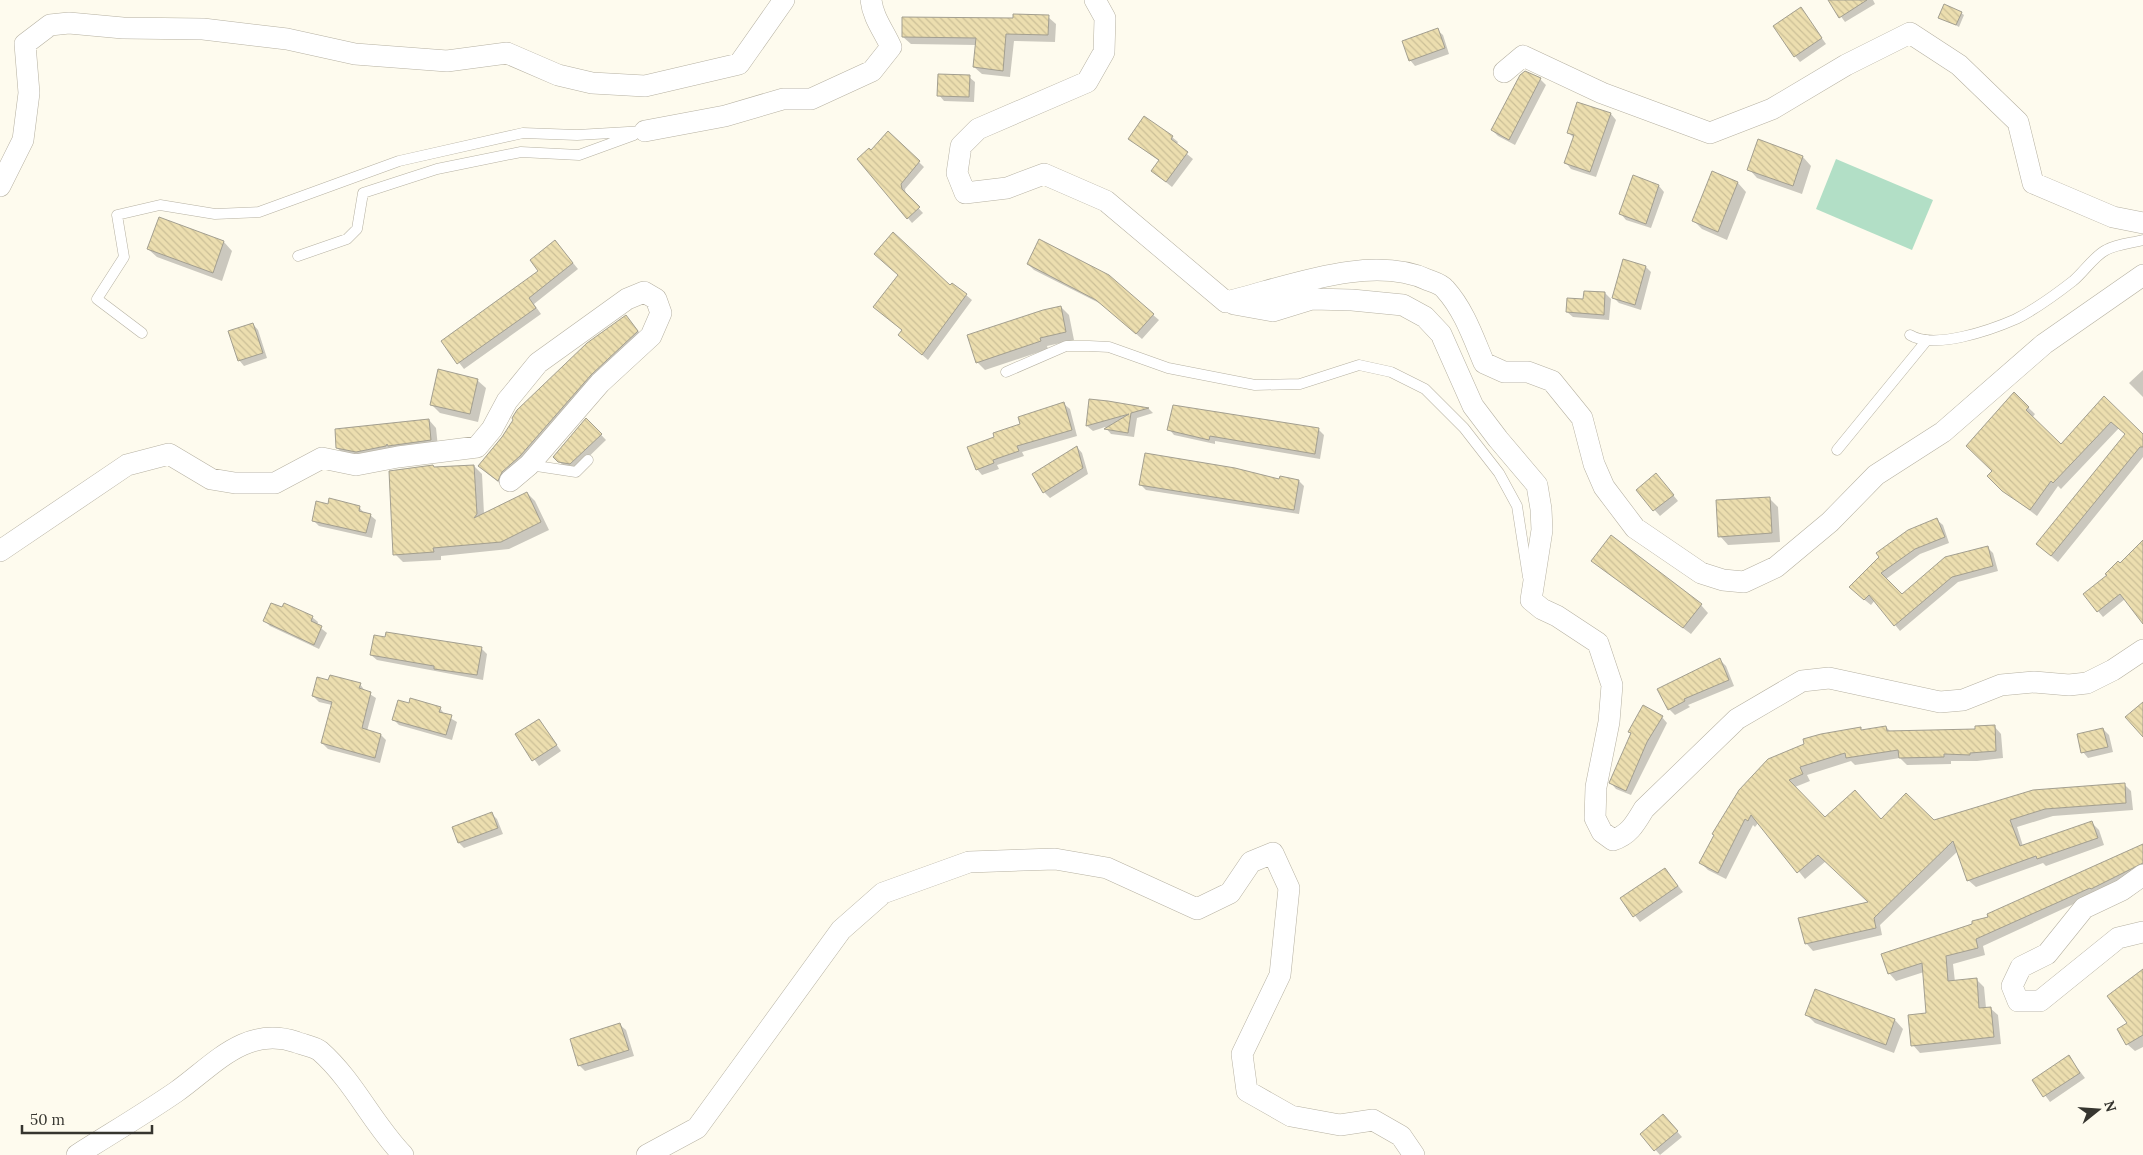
<svg xmlns="http://www.w3.org/2000/svg" width="2143" height="1155" font-family="Lora,serif">
	<style>
		.garden { fill: #b2dfc6 }
		.shadow { fill: #0003 }
		.building { fill: url(#building-back-hatch); stroke: #a39f90 }
		.lines { fill: none; stroke-linecap: round; stroke-linejoin: round }
		.lane-casing { stroke: #b6b1a2; stroke-width: 11 }
		.street-casing { stroke: #b6b1a2; stroke-width: 22 }
		.lane { stroke: #fff; stroke-width: 10 }
		.street { stroke: #fff; stroke-width: 21 }
	</style>
	<defs>
		<pattern id="building-back-hatch" width="6" height="6" patternUnits="userSpaceOnUse" patternTransform="scale(1.25)"><rect width="6" height="6" fill="#ecdeaf"/><path d="M-1 5l2 2M0 0l6 6M5-1l2 2" fill="none" stroke="#cbbf97"/></pattern>
	</defs>
	<rect width="100%" height="100%" fill="#fefbee"/>
	<path class="garden" d="M1836,159l97,41 -21,50 -96,-41z"/>
	<path class="shadow" d="M1829,0h44l2,4 -30,18z
		M1801,9l25,35 -26,18 -5,-6z
		M1961,13l3,2 -5,12 -19,-10z
		M1048,17l8,7 -1,18 -41,-1 -4,36 -28,-3 -8,-7 2,-22 -65,-1 -8,-7z
		M1437,30l6,5 6,19 -34,12 -5,-6z
		M969,77l6,5 -1,20 -30,-1 -5,-6z
		M1540,79l6,6 -31,60 -17,-9 -6,-6z
		M1578,104l33,10 5,6 -20,57 -25,-8 -5,-6 8,-25 -5,-5z
		M1144,117l28,20 6,5 -2,3 17,14 -21,28 -20,-16 7,-10 -29,-22z
		M888,132l36,35 -19,22 1,6 17,18 -11,10 -53,-64 12,-8z
		M1758,141l45,16 8,9 -9,28 -45,-16 -8,-9z
		M1634,177l25,9 5,6 -13,36 -25,-8 -5,-6z
		M1738,183l8,9 -19,48 -25,-11 -9,-9z
		M159,219l65,23 8,9 -10,30 -65,-24 -9,-8z
		M560,247l18,22 -44,35 7,10 -77,55 -22,-28 98,-70z
		M1028,264l80,12 51,44 -17,19 -39,-34 -69,-35z
		M1646,267l5,5 -10,38 -22,-7 -5,-5z
		M950,287l16,8 6,5 -44,60 -23,-20 -2,-9 -29,-24z
		M1605,293l6,6 -2,21 -36,-3 -6,-5 18,-12z
		M1061,307l8,8 5,25 -27,6 1,3 -63,21 -8,-8z
		M626,317l20,23 -139,149 -19,-15 -9,-8 36,-46z
		M253,324l5,6 9,28 -23,8 -5,-6z
		M2143,370v27l-14,-14z
		M477,380l9,8 -8,34 -38,-9 -9,-9z
		M2014,394l21,20 -3,4 29,28 43,-48 39,38v21l-85,105 -13,-11 82,-116 -8,-7 -58,61 -3,-3 -21,30 -34,-26 -9,-19z
		M1090,401l59,8 4,4 -16,5 -3,19 -23,-3 -6,-7 -12,4 -6,-5z
		M1064,404l6,5 7,27 -55,16 2,4 -27,9 2,4 -17,6 -5,-6 19,-31z
		M429,420l7,8 2,19 -45,6 -48,2 -8,-7z
		M587,420l19,20 -30,29 -11,-2 -11,-10z
		M1169,429h149l6,6 -4,24 -105,-18v3l-41,-9z
		M1077,447l5,6 6,21 -38,24 -6,-6z
		M474,466l8,8 2,40 43,-21 8,8 14,29 -40,19 -68,7v4l-38,2 -8,-8 40,-86z
		M1280,480l19,1 5,5 -5,28 -153,-24 -5,-5z
		M1661,480l17,21 -18,15 -23,-26z
		M1769,498l9,9 2,35 -52,3 -8,-9z
		M328,505l31,2 5,6 6,2 6,5 -4,18 -53,-12 -6,-6z
		M1937,520l6,5 6,18 -29,11 -34,25 16,16 85,-48 6,6 5,18 -40,11 -58,49 -25,-31 -4,5 -15,-12z
		M2143,541v80l-18,-22 -22,18 -5,-6 22,-46z
		M1593,561l108,44 7,8 -17,21z
		M312,617l6,5 -1,3 10,8 -8,16 -49,-23 -5,-5z
		M481,648l6,6 -4,26 -106,-20 -6,-5z
		M1720,660l6,6 8,20 -46,19 2,2 -15,8 -6,-6z
		M329,681l31,3 5,7 11,7 -9,33 14,4 5,5 -6,23 -52,-14 -6,-6 10,-38 -13,-3 -6,-6z
		M440,708l5,7 12,7 -5,18 -53,-15 -6,-6z
		M1662,717l5,6 -36,72 -15,-6 -5,-6 21,-49 -3,-2z
		M539,720l22,31 -22,15 -22,-31z
		M1994,726l7,8 2,24 -26,3h-26v3l-44,1 -7,-7 -45,7 -4,-4 -44,14 3,6 -15,6 30,32 109,3 190,-38 7,7 2,19 -80,6 -36,11 6,19 69,-23 7,7 5,15 -58,21 -3,-3 -67,24 -8,-7 -10,-29 -78,74 2,10 -69,16 -7,-8 64,-40 -44,-42 -21,18 -46,-57 -4,5 -2,-2 -27,54 -18,-9 -7,-7 39,-72 146,-64 5,5 86,-2z
		M2103,729l6,6 4,17 -25,6 -5,-6z
		M492,814l5,5 6,15 -39,14 -5,-5z
		M2143,845v27l-160,74 2,9 -32,9 2,18 22,-2 7,7 2,21h4l8,7 3,29 -81,9 -7,-8 14,-31 -3,-42 -28,9 -7,-8 85,-48z
		M1665,869l18,23 -43,30 -18,-23z
		M2143,971v76l-8,4 -8,-7 2,-21z
		M1816,990l79,30 8,9 -9,24 -79,-30 -9,-9z
		M620,1025l6,5 8,26 -49,15 -6,-6z
		M2069,1057l16,21 -35,24 -16,-22z
		M1668,1121l14,16 -22,18 -18,-21z"/>
	<path class="building" d="M1828,0h39l-28,18z
		M1944,4l18,8 -6,13 -18,-7z
		M1801,7l21,31 -28,19 -21,-31z
		M1013,14l36,1 -1,20 -42,-1 -3,37 -30,-4 3,-29 -74,-1v-20l111,1z
		M1438,28l7,20 -36,13 -7,-20z
		M1525,71l16,7 -32,62 -18,-10 29,-55z
		M938,74l32,1 -1,22 -32,-1z
		M1577,102l34,11 -21,59 -26,-9 10,-28 -7,-2z
		M1144,116l29,20 -2,3 17,13 -22,30 -15,-11 8,-11 -31,-21z
		M888,131l32,30 -19,23 1,5 18,18 -13,12 -50,-60 12,-11 2,2z
		M1758,139l45,17 -10,30 -46,-16z
		M1712,171l26,11 -20,50 -26,-11z
		M1633,175l26,10 -13,39 -27,-10z
		M159,217l65,24 -11,32 -66,-24z
		M893,232l57,53 2,-2 15,11 -45,61 -24,-20 4,-5 -29,-23 25,-32 -24,-21z
		M1039,239l70,36 45,39 -18,20 -40,-34 -69,-36z
		M555,240l18,23 -44,35 7,10 -79,56 -16,-23 97,-70 -8,-11z
		M1623,259l23,7 -11,39 -23,-7z
		M1584,291l21,1 -1,23 -38,-3 1,-14 16,1z
		M1061,306l5,26 -26,6 1,3 -65,22 -9,-28 76,-25z
		M626,315l12,16 -47,44 -71,81 -18,16 -4,9 -20,-15 24,-29 11,-17 -1,-2 5,-8 70,-67z
		M253,323l10,30 -25,8 -10,-30z
		M438,369l40,10 -8,35 -40,-9z
		M2014,392l15,15 -3,3 35,34 43,-48 39,38v13h-3l-89,109 -15,-12 89,-110 -14,-12 -58,61 -2,-2 -21,29 -28,-19 -15,-15 5,-5 -26,-25z
		M1089,399l19,2 41,7 -18,5 -3,20 -24,-4 25,-15 -43,12z
		M1064,402l8,28 -55,16 2,5 -26,9 1,3 -18,7 -9,-23 27,-10 -1,-4 27,-9 -2,-7z
		M1173,405l146,23 -4,26 -105,-18 -1,4 -42,-10z
		M586,418l16,16 -32,30 -12,-2 -5,-5z
		M429,419l2,21 -43,6 -1,-2 -1,2 -30,6 -20,-4 -1,-19z
		M1077,446l6,22 -40,25 -11,-19z
		M1145,453l90,15 44,11 1,-3 19,4 -5,30 -155,-25z
		M433,465l1,2 40,-2 3,49 -3,4 53,-26 14,30 -40,20 -68,6 1,4 -41,3 -4,-84z
		M1656,473l18,22 -21,16 -17,-21z
		M1770,497l2,36 -54,4 -2,-37z
		M329,498l31,8 -1,5 12,3 -5,19 -54,-12 4,-20 12,3z
		M1937,518l8,19 -30,12 -34,24 21,21 43,-37 43,-11 5,20 -41,11 -58,49 -25,-31 -5,5 -15,-13 30,-30 -3,-4 32,-23z
		M1611,535l91,69 -19,24 -92,-67z
		M2143,540v84l-23,-30 -23,18 -14,-18 24,-19 -2,-1 13,-13 2,2z
		M271,603l11,4 2,-4 29,13 -2,5 11,5 -8,19 -51,-24z
		M386,632l96,15 -5,28 -43,-6v-3l-64,-11 4,-20 11,2z
		M1720,658l9,22 -45,19 1,2 -17,9 -11,-21z
		M330,675l31,8 -2,5 12,4 -9,36 19,6 -6,24 -54,-15 11,-41 -20,-6 5,-19 11,3z
		M410,698l31,9 -2,5 13,3 -6,20 -54,-15 6,-20 11,3z
		M2143,702v35l-18,-20z
		M1643,705l20,11 -16,26 -21,49 -17,-8 22,-50 -3,-1z
		M539,719l18,26 -25,16 -17,-27z
		M1995,725l1,26 -26,2v2l-26,-1v3l-45,1 -1,-8 -52,8 -1,-5 -45,14 3,7 -14,6 36,37 30,-27 26,29 25,-26 28,27 99,-30 92,-7 1,20 -81,6 -35,11 10,26 72,-25 6,17 -61,21 -1,-3 -69,25 -14,-40 -79,77 2,10 -71,16 -7,-26 70,-16 -50,-47 -21,18 -46,-58 -3,6 -3,-2 -27,54 -19,-10 15,-28 -2,-1 27,-44 29,-31 36,-15 -1,-5 18,-5 40,-7v3l25,-4 1,5 88,-2v-3z
		M2103,728l5,19 -27,6 -4,-19z
		M492,812l6,16 -40,15 -6,-16z
		M2143,844v19l-52,26 -1,-1 -114,51 2,9 -32,8 2,25 29,-3 2,30 12,-1 3,30 -83,9 -3,-31 18,-2 -4,-50 -34,11 -7,-20 91,-30v-3l16,-4 -1,-3z
		M1665,868l13,18 -45,31 -13,-19z
		M2143,969v66l-17,10 -9,-16 10,-6 -20,-27z
		M1815,989l80,30 -9,26 -81,-30z
		M620,1023l9,27 -51,16 -8,-27z
		M2069,1055l11,18 -37,24 -11,-17z
		M1663,1114l15,17 -24,20 -14,-17z"/>
	<g class="lines">
		<g class="lane-casing">
			<path id="lane" d="M298,256l49,-17 10,-10 6,-36 74,-24 84,-17 58,3 55,-20
				M142,333l-45,-34 27,-42 -7,-42 43,-10 55,9 44,-2 140,-51 124,-28 54,2 68,-4
				M1910,335c24,15 81,-5 106,-16 20,-10 39,-24 57,-38 11,-9 21,-25 33,-31 11,-6 26,-7 37,-10
				M1006,372l60,-26h23l20,1 59,21 87,17 45,-1 59,-19 32,7 34,17 39,39 35,45 18,33 11,71
				M1837,450l90,-110
				M530,465l46,7 12,-12"/>
		</g>
		<g class="street-casing">
			<path id="street" d="M1095,0l10,18 -1,34 -17,30 -109,47 -17,17 -4,27 8,20 42,-5 37,-14 62,27 120,101c59,-14 144,-49 202,-22 5,2 13,4 17,9 19,21 28,48 39,74l20,9h24l24,9 30,37 12,46 10,23 31,41 66,45 22,7 21,2 32,-15 54,-45 46,-47 67,-43 101,-88 99,-69
				M1504,72l19,-16 79,37 108,40 62,-24 74,-44 64,-32 49,32 59,57 15,61 80,34 30,6
				M645,131l80,-15 58,-17h28l61,-28 19,-24c-7,-16 -18,-29 -20,-47
				M0,186l23,-46 6,-47 -4,-49 25,-19 19,-2 54,5 80,1 84,10 68,15 92,7 60,-8 51,22 34,8 53,3 94,-22 45,-64
				M1234,304l39,7 39,-12 40,1 51,5 22,12 16,17 32,72 25,33 39,46 4,24 1,21 -11,70 11,9 15,7 41,27 14,42 -3,37 -13,65 -1,31 7,14 11,8c16,-5 22,-16 31,-31l93,-90 65,-38 27,-3 111,24 23,-2 38,-15 33,-3 35,3 18,-2 26,-13 30,-20
				M0,551l127,-86 42,-11 42,25 24,4h40l47,-25 34,7 42,-8 79,-10 15,-18 15,-28 31,-38 89,-64 17,-7 12,7 5,14 -10,23 -51,47 -71,82 -19,16
				M2143,875l-21,15 -38,18 -37,46 -26,13 -9,19 6,15h22l78,-63 25,-6
				M77,1155c33,-21 67,-41 99,-63 37,-26 69,-67 120,-50 7,3 18,4 24,9 34,30 52,72 83,104
				M647,1155l50,-27 144,-198 42,-37 86,-31 86,-3 52,9 90,41 33,-16 21,-31 22,-9 16,35 -9,87 -38,79 5,37 44,25 49,9 33,-5 28,16 13,19"/>
		</g>
		<use href="#lane" class="lane"/>
		<use href="#street" class="street"/>
	</g>
	<g transform="translate(2098 1110) rotate(73)" stroke="#fefbee" stroke-width="4" paint-order="stroke">
	<path d="M0-4L9 19L0 12L-9 19Z" fill="#36352f"/>
	<text y="-8" font-size="14" font-weight="bold" text-anchor="middle" fill="#36352f">N</text>
	</g>
	<path d="M22 1125v8h130v-8" fill="none" stroke="#36352f" stroke-width="2.5"/>
	<text x="30" y="1125" font-size="15" fill="#36352f" stroke="#fefbee" stroke-width="4" paint-order="stroke">50 m</text>
</svg>
